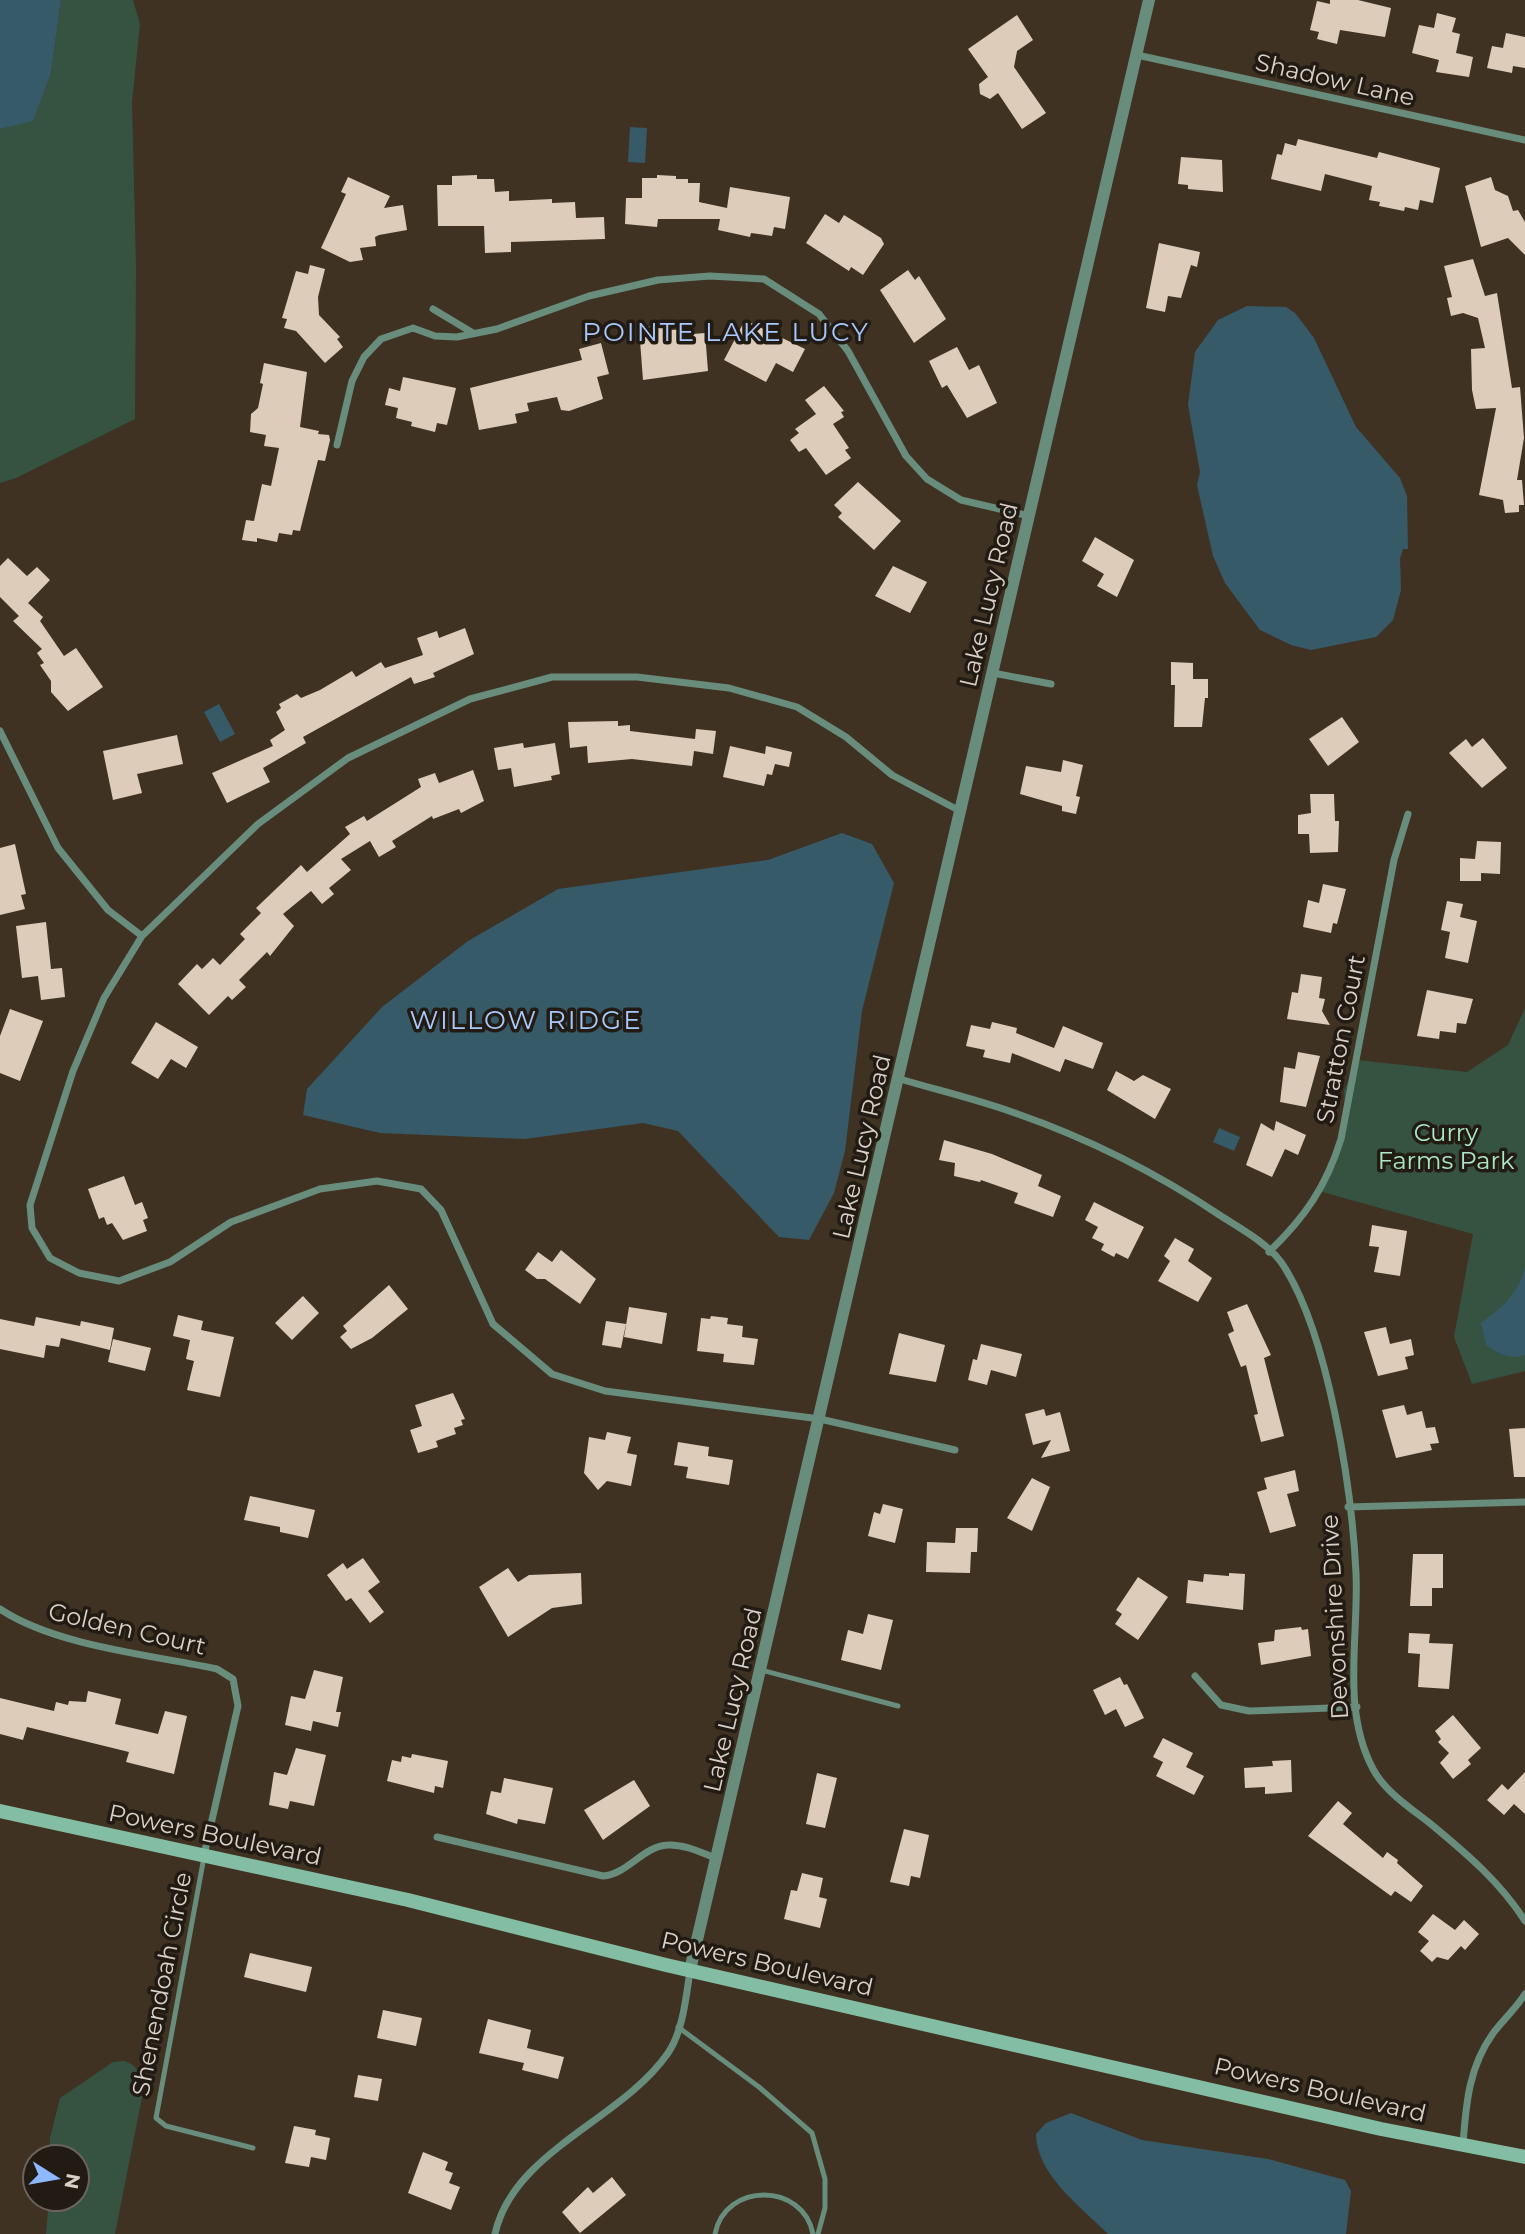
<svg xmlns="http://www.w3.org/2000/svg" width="1525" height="2234" font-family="Montserrat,sans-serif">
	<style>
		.green { fill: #365342 }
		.water { fill: #375a68 }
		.building { fill: #ddccb9 }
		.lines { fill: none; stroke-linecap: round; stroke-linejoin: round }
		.service { stroke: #688d7c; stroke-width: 5 }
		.minor { stroke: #688d7c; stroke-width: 7 }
		.tertiary { stroke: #688d7c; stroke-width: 12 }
		.secondary { stroke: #83bea4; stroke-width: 14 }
		.labels { text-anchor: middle; stroke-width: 7; stroke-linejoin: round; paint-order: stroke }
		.street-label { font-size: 24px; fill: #d9d1c7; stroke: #211b14 }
		.park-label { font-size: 24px; fill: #ade8c6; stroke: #211b14 }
		.neighbourhood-label { font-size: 26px; letter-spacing: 2px; fill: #a9c8fb; stroke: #211b14 }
	</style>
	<rect width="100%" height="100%" fill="#3f3222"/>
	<path class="green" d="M61,0h72l7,24 -8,78 4,164 -1,153 -119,59 -16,5v-354l33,-9 18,-47z
		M1525,1008v363l-53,13 -18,-47 19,-103 -154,-43 27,-69 -2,-31 13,-31 110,12 41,-27z
		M125,2061c15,6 17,16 18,31l-28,142h-69l3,-35h28v-42h-27v-19l10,-40 53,-36z"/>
	<path class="water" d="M0,0h61l-10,73 -18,48 -33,8z
		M630,127l17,1 -2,35 -17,-1z
		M1247,306l39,1 9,6 19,25 42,89 44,51 7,18 1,53h-5l-3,9 1,32 -8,30 -17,17 -65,13 -20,-5 -31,-15 -35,-47 -12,-27 -16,-71 3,-13 -12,-67 7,-53 23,-32z
		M219,704l16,30 -15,8 -16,-30z
		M842,833l30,11 22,39 -32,128 -17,140 -11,42 -25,47 -30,-3 -101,-106 -35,-8 -118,16 -145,-6 -77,-18 4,-26 75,-82 86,-66 90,-52 210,-29z
		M1219,1128l21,9 -6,14 -21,-9z
		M1525,1266v89c-16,5 -25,-1 -39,-10l-5,-22c22,-16 38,-30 44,-57z
		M1071,2113l71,27 126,19 77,21 6,11 -5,43h-238c-27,-27 -72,-60 -72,-100l10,-11z"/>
	<path class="building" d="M1330,0h28l33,8 -6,29 -45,-7 -3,14 -20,-5 2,-7 -9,-2 7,-29 13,3z
		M1437,13l19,5 -4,14 8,2 -4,19 17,4 -4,20 -33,-5 3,-12 -27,-7 7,-28 15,3z
		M1017,15l16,25 -16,11 -3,16 32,46 -24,16 -24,-36 -8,6 -10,-5 -1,-10 9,-7 -20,-28z
		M1506,33l19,4v31l-12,-2 -1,7 -25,-5 5,-22 11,2z
		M1298,139l79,19 2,-6 61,16 -7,35 -13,-3 -2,10 -13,-3 -1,4 -25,-5 1,-4 -11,-2 3,-14 -47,-12 -4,17 -50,-12 6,-25 5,1 3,-12 11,3z
		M1181,157l41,3 1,32 -35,-3v-4l-10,-1z
		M477,175v4h17l1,13 14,-1v10l43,-2v4l23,-1 1,16 28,-1 1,22 -94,3v10l-26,1 -1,-27h-46l-1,-41h15v-9z
		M657,175l19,1v3h12v4h12l-1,19 28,6 3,-21 60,10 -5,32 -11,-2 -2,9 -21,-3 -1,4 -32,-7 2,-11h-62l-1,8 -32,-3 1,-26h16v-20h15z
		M348,177l42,19 -6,12 19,-3 4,25 -28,5 -4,2 1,9 -16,2 3,12 -13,2 -29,-14 25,-54 -5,-2z
		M1491,177l4,13 13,6 5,15 5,-1 7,12v33l-17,-17 -27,9 -16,-61z
		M825,214l14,9 5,-8 37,23 3,6 -21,31 -12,-8 -2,4 -43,-28z
		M1159,243l41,9 -3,15 -6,-2 -10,33 -13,-2 -3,16 -19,-4z
		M1473,259l12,37 12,-3 15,95 8,-1 4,51 -7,42h5l2,25h-5v7l-14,1 -2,-13 -24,-5 17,-87 -20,1 -4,-19 -1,-41 14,-1 -7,-30 -15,-5 -12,3 -4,-18 5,-1 -8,-31z
		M310,265l15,4 -7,28 1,18 21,22 -3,2 6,8 -18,16 -29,-32 -12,-3 3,-9 -5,-1 14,-47 12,3z
		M908,270l7,10 4,-4 27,43 -32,24 -34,-53z
		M745,320l60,29 -12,23 -17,-9 -10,19 -42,-22z
		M670,324l1,6 15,-1 7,1v4l12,-1 3,38 -65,9 -4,-52z
		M601,343l8,31 -12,3 6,22 -34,12 -8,-1 -4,-13 -30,6 2,8 -14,3 2,9 -38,7 -9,-42 112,-28 -3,-11z
		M957,347l12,23 10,-5 18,38 -30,15 -20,-33 -5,3 -13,-27z
		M264,363l43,9 -7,55 19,4 -1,3 11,1 1,5 -5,21 -7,-1 -18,71 -7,-1 -1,5 -13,-2 -2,9 -20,-4v4l-15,-2 4,-20 8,1 8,-37 9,2 8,-38 -15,-2 2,-11 -16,-3 1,-18 7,-6 5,-24 -3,-1z
		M403,377l53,11 -9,37 -10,-2 -2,9 -24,-6 1,-4 -16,-4 2,-10 -13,-3 4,-17 11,3z
		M824,386l20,25 -3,1 3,5 -11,7 16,24 -4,2 6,8 -25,17 -20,-27 -7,4 -9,-12 9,-7 -4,-4 21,-15 -11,-14z
		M858,482l43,39 -27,29 -36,-33 4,-4 -8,-8z
		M1095,537l39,23 -17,37 -20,-11 7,-12 -22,-13z
		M8,558l19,18 10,-9 13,13 -22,23 15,14 -3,4 24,35 12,-8 27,39 -35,24 -17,-19v-11l-11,-16 4,-2 -7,-10 5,-4 -29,-28 6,-5 -19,-19v-31z
		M893,566l34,16 -17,31 -35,-17z
		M465,628l9,26 -41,19 2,4 -21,7 -3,-7 -108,60 3,6 -43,25 7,14 -43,21 -15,-30 61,-27 -3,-6 15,-10 -9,-18 5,-4 -2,-4 18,-10 4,4 19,-8 32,-19 4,6 25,-15 4,6 38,-13 -6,-17 20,-7 2,7z
		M1171,662l22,1v16h15v19h-3l-3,29h-28l1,-42h-4z
		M1342,717l17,25 -31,24 -19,-27z
		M618,721v5l12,-1v6l65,8 1,-10 20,2 -3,23 -19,-3 -2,15 -60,-7 -44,4 -1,-17 -17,2 -2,-26z
		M177,735l6,29 -46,10 5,19 -29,7 -10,-49z
		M1483,738l24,30 -25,20 -33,-35 17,-14 6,8z
		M523,743l1,5 31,-5 5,31 -9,2 1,4 -38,7 -3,-19 -13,2 -4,-22z
		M730,746l35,8 1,-8 26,6 -3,15 -14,-3 -3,11 -5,-1 -3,12 -41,-9z
		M1063,760l20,5 -7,31 4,1 -4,17 -14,-3v-5l-42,-12 6,-28 35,6z
		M473,770l11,31 -23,12 -2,-4 -26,10 -1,-3 -40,25 4,6 -17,10 -9,-16 -29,18 10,11 -22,18 5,6 -12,10 -11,-13 -28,23 11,12 -24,30 -3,-4 -28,28 7,7 -14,13 -4,-4 -19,19 -31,-31 19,-20 5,5 11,-11 7,7 25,-26 -5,-5 21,-21 -5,-5 45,-43 6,7 43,-38 -5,-7 19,-11 3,5 54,-34 -3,-8 17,-6 4,10z
		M1310,794h24l1,27h4l-1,31 -28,1 -1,-19h-11v-19l13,-2z
		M1477,841l24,1 -1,32 -19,-1v8h-21v-23l15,1z
		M15,844l11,50 -5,1 4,14 -25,6v-67z
		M1323,884l23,5 -9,35 -4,-1 -2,10 -28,-6 5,-27 11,3z
		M1447,901l16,3 -3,13 17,4 -9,42 -23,-5 5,-26 -9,-2z
		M46,922l5,47 11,-1 3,29 -24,3 -3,-24 -16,2 -6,-52z
		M1301,974l21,3 -3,21 6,1 -3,12 8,14 -43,-6 5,-27 6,1z
		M1427,990l46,9 -7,25 -9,-1 -1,10 -16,-2 -1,8 -22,-3z
		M10,1009l33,12 -23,60 -20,-8v-37z
		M156,1022l42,25 -12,21 -15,-9 -13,20 -27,-16z
		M992,1022l25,6 -1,5 38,15 9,-22 40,17 -10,26 -28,-10 -5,13 -48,-19 -2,10 -27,-6 2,-7 -19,-4 5,-21 19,4z
		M1298,1052l22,4 -14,51 -26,-5 4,-35 11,2z
		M1116,1071l18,10 9,-6 28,14 -16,30 -48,-29z
		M1276,1121l30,14 -8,20 -13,-6 -13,28 -26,-12 15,-42 13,8z
		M944,1140l48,14 50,21 -4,11 23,10 -8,21 -39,-14 4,-10 -37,-13 -1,2 -26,-6 1,-13 -16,-3z
		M124,1176l11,29 7,-3 6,16 -5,2 4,11 -24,9 -11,-17 -5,2 -3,-8 -5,2 -11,-30z
		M1094,1202l50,25 -16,32 -12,-6 -2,4 -13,-7 3,-6 -12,-6 6,-11 -13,-7z
		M1372,1225l35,6 -7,45 -26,-4 5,-25 -10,-1z
		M1175,1238l19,11 -6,12 24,17 -14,24 -40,-21 12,-20 -6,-5z
		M561,1250l35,29 -16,25 -35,-25h-8l-12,-9 13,-18 14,10z
		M389,1285l19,24 -36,29 -21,11 -11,-12 7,-6 -4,-5z
		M303,1296l16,17 -27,27 -17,-17z
		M1247,1304l24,51 -7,3 20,78 -23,6 -7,-27 4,-1 -12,-49 -5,2 -13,-33 6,-3 -7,-19z
		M629,1307l38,6 -5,31 -38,-7z
		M178,1315l25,6 -2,9 33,7 -14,60 -33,-7 7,-29 -8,-2 4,-19 -17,-4z
		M711,1316l17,2 -1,6 16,2 -1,11 16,2 -4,26 -31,-3 1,-8 -27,-3 4,-33 9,1z
		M36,1317l44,9 1,-5 33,7 -4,22 -49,-12 -2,9 -13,-2 -2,13 -44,-9v-30l34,7z
		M606,1321l20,3 -5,24 -19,-3z
		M1386,1327l4,17 21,-5 3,16 -9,2 3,12 -30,7 -14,-44z
		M899,1333l46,12 -9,37 -47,-8z
		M113,1339l38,9 -6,23 -37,-9z
		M981,1344l41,10 -6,23 -25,-7 -4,15 -19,-5 5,-21 4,1z
		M453,1393l12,26 -4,1 2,5 -9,3 2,6 -20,7 2,6 -20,6 -8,-23 12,-4 -7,-21z
		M1404,1405l3,10 15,-4 4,17 9,-1 4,16 -9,1 2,6 -36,8 -14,-48z
		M1044,1409l2,7 14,-4 10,39 -29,7 10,-18 -18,5 -8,-31z
		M1525,1428v49h-11l-5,-48z
		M607,1432l24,5 -4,16 10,2 -6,31 -24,-5 -9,9 -14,-17 5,-36 16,3z
		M678,1442l31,5 -1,9 25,4 -4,25 -43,-7 2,-11 -14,-2z
		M1295,1470l4,21 -12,3 9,32 -26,7 -13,-41 10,-3 -3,-11z
		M1032,1478l18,9 -18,44 -25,-13z
		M250,1496l65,14 -7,28 -28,-6v-5l-36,-7z
		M883,1504l20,5 -8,34 -27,-7 6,-24 6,2z
		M956,1528h22l-1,24h-6l-1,21 -44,-1 1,-30 28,1z
		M1413,1554h30v34h-11v18h-22z
		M363,1558l17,24 -12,9 16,21 -14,11 -19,-25 -5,3 -19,-26 16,-12 4,6z
		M508,1568l10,14 11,-7 52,-2 1,31 -30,4 -44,29 -29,-50z
		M1229,1573l16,1 -2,36 -57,-7 2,-23 15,2 1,-8 25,2z
		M1138,1577l30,20 -30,43 -23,-16 7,-10 -6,-4z
		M868,1614l25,6 -12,50 -40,-10 7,-30 15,4z
		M1301,1627l1,3 6,-1 3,27 -50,9 -3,-22 16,-2 1,-11z
		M1409,1633l21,1 -1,9 24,1 -4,45 -31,-2 2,-33 -12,-1z
		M314,1670l29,7 -7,35h5l-3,15 -25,-6 -2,10 -26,-6 6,-29 14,3z
		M1120,1677l4,8 3,-1 17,34 -19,9 -9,-18 -11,6 -12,-25z
		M88,1691l33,8 -6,25 43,10 7,-23 22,5 -13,58 -48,-12 3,-10 -102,-25 -4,13 -23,-6v-36l54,13 2,-9 12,3 1,-4 17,1z
		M1453,1715l28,33 -13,12 3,4 -18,15 -13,-16 9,-10 -11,-11 3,-3 -6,-8z
		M1163,1738l30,15 -7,14 18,9 -10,19 -38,-19 7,-14 -10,-5z
		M296,1748l30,7 -12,51 -24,-5 -2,8 -19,-4 5,-33 13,3z
		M412,1754l36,7 -5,27 -8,-2 -1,7 -47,-12 5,-21 9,2 1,-6 9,2z
		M1291,1760l1,32 -27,2v-7l-20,1 -1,-20 29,-2 -1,-5z
		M1525,1772v42l-11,-10 -10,11 -17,-15 15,-16 6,6z
		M817,1773l20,5 -12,50 -19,-4z
		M504,1778l49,10 -8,36 -27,-5 -1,5 -31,-10 5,-23 10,2z
		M634,1780l16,26 -47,34 -19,-30z
		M1338,1801l14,12 -9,11 40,34 4,-6 11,8 -1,3 26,23 -12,16 -16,-11 -4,5 -83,-60z
		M904,1829l25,6 -9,43 -9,-2 -2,10 -19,-4z
		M802,1873l21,5 -4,19 8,2 -7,29 -36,-9 7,-29 6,1z
		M1433,1914l22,16 9,-10 15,14 -14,16 -4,-4 -13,14 -11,-3 -5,5 -12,-11 9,-10 -11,-9z
		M250,1953l62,14 -6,25 -62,-15z
		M383,2010l39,8 -6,28 -39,-8z
		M488,2019l43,11 -4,18 37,9 -6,22 -36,-9 2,-7 -45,-10z
		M358,2075l24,4 -4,22 -24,-4z
		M294,2126l22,4 -1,5 15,3 -4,22 -15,-3 -2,10 -24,-4z
		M423,2152l25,10 -3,8 8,3 -4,10 11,4 -9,23 -43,-17z
		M612,2177l14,18 -46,38 -18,-21 26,-25 5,6z"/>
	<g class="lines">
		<path class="service" d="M761,1670l137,36
			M204,1857l-48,261 10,8 87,22
			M678,2027l81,60 53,46 13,46v29l-7,26
			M715,2234c10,-52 88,-52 98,0"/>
		<path class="minor" d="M1137,55l388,85
			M433,309l40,24
			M337,445l15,-64 12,-24 17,-18 32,-11 22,8 22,1 40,-8 92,-33 69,-16 52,-4 54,3 55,35 29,37 58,105 21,23 34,21 68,16
			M993,673l58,11
			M0,731l58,117 50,62 34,26
			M900,1079c37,11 75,20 112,33 73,25 145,61 209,104 19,12 46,27 60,46 47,68 71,228 75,311 3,64 -15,136 17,196 12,23 39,40 59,56 35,29 69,58 93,96
			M1269,1252c36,-35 57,-65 72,-113l53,-279 14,-46
			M955,1450l-135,-31 -215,-28 -53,-17 -59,-50 -52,-114 -20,-21 -44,-8 -57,8 -89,33 -61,40 -51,19 -40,-8 -29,-15 -18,-30 -2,-23 43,-134 31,-73 38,-62 116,-112 90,-66 122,-59 82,-22h85l92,11 68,19 49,30 46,38 68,36
			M1348,1507l177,-5
			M0,1609c55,37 152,46 217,60l16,10 5,27 -34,149
			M1195,1676l26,29 28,6 108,-4
			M437,1837l166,39c25,-2 40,-30 65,-31 16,-1 34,8 48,13
			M1463,2144c3,-41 6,-78 31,-112 10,-13 23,-25 31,-38
			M495,2234c18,-83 127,-114 173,-181 15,-22 18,-56 22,-82"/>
		<path class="tertiary" d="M690,1970l459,-1970"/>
		<path class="secondary" d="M0,1811l408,89 258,65 715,164 144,28"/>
	</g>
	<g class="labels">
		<g class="street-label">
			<text transform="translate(1335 80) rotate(13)" y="8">Shadow Lane</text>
			<text transform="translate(989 595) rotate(-77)" y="8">Lake Lucy Road</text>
			<text transform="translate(1341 1039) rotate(-79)" y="8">Stratton Court</text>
			<text transform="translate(862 1147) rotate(-77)" y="8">Lake Lucy Road</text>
			<text transform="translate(1335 1617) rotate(-93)" y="8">Devonshire Drive</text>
			<text transform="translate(127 1629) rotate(13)" y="8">Golden Court</text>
			<text transform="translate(733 1700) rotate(-77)" y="8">Lake Lucy Road</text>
			<text transform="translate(215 1835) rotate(12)" y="8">Powers Boulevard</text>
			<text transform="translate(767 1964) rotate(13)" y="8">Powers Boulevard</text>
			<text transform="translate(162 1984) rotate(-79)" y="8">Shenendoah Circle</text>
			<text transform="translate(1320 2090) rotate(13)" y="8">Powers Boulevard</text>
		</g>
		<g class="park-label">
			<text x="1446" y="1141">Curry<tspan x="1446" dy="28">Farms Park</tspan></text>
		</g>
		<g class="neighbourhood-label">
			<text x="726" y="341">POINTE LAKE LUCY</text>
			<text x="526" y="1029">WILLOW RIDGE</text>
		</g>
	</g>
	<g transform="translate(56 2178) rotate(101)"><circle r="33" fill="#211b14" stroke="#6b645c" stroke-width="2"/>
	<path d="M0-5L12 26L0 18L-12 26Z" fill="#8eb8fd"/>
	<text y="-10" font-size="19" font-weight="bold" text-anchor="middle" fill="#d9d1c7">N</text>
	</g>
</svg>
